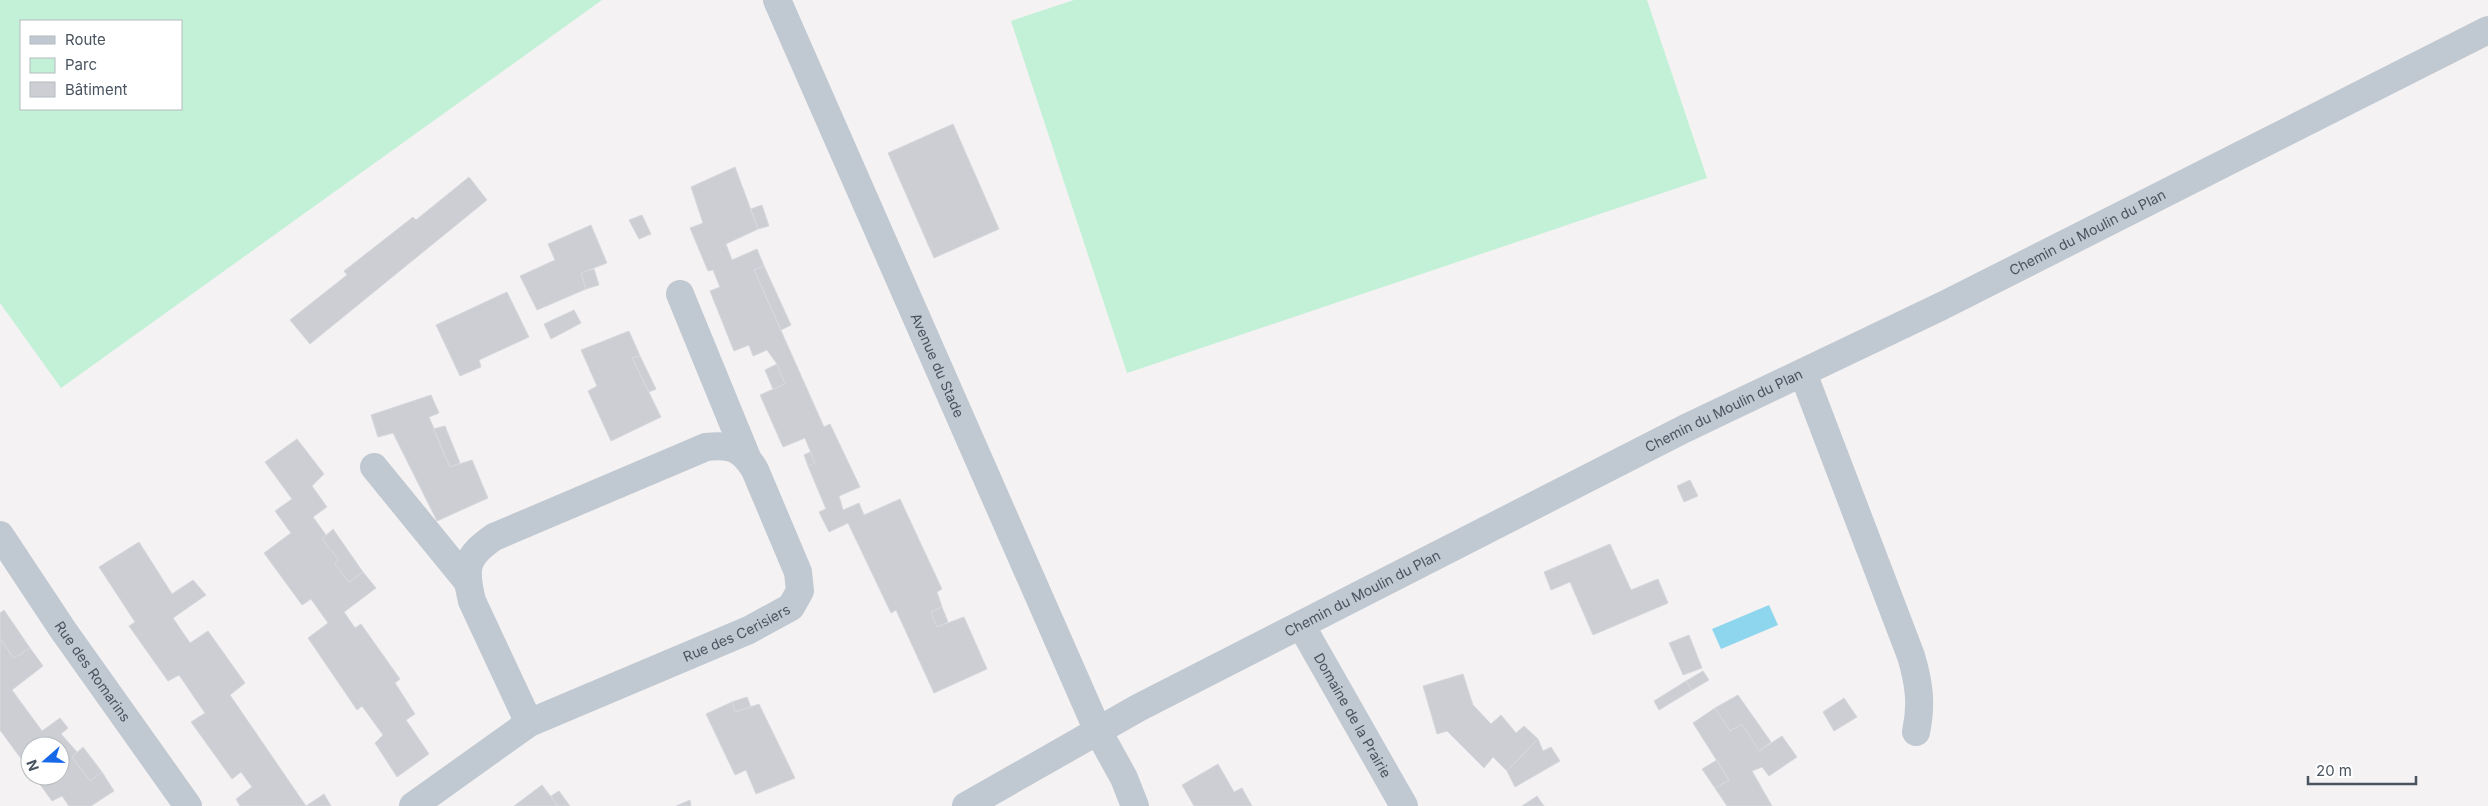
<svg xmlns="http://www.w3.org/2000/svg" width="2488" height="806" font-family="Inter,sans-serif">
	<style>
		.green { fill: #c2f1d7; fill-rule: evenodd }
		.water { fill: #8ed5ee }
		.building { fill: #ccced4; stroke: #d6d8dd }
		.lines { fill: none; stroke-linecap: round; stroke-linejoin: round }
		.minor { stroke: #c0c8d1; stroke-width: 28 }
		.labels { text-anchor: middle; stroke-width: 4.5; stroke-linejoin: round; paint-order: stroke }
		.street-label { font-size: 14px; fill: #495460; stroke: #fff }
	</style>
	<rect width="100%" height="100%" fill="#f4f2f2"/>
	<path class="green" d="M0,0h602l-541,388 -61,-85zM181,21v88h-160v-88z
		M1074,0h573l60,178 -580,195 -116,-352z"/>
	<path class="water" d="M1769,605l9,20 -57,24 -9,-20z"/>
	<path class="building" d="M953,124l46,105 -65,29 -46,-105z
		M735,167l23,62 -32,15 6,16 25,-11 7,17 -10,4 70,157 6,-3 30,63 -21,9 4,14 16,-7 5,12 36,-16 42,90 -5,3 5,15 -11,5 6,15 27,-10 23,52 -53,24 -38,-83 -5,3 -43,-90 -19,9 -10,-20 7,-3 -18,-43 7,-3 -10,-25 -22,9 -23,-52 25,-11 -8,-20 -10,-14 -14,6 -4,-11 -15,6 -24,-60 10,-4 -7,-17 -5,1 -18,-43 13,-5 -12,-36z
		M469,177l18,23 -177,144 -20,-24 57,-45 -3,-4 69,-54 3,3z
		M762,205l7,21 -11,3 -7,-20z
		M642,215l9,19 -12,5 -10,-19z
		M591,225l16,38 -26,10 5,16 -49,21 -17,-34 35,-16 -7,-16z
		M764,266l27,59 -10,5 -27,-60z
		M594,269l5,16 -13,4 -5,-16z
		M507,292l22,45 -50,23 2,7 -21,9 -24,-51z
		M574,310l7,13 -30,16 -7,-15z
		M629,331l11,25 -8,2 29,59 -50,24 -23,-50 9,-5 -16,-36z
		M640,356l16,33 -7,3 -17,-34z
		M777,364l8,20 -12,5 -8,-19z
		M431,395l8,18 -10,4 21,50 22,-7 16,38 -51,23 -44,-88 -15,4 -7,-22z
		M445,426l15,37 -10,4 -17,-38z
		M297,439l27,35 -12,12 15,21 -14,10 13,18 -4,4 17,21 -4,4 14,18 14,-10 13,16 -32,24 11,16 6,-4 39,55 -5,4 20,31 -9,6 23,34 -32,23 -22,-34 8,-8 -21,-29 -5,4 -49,-72 20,-15 -17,-24 -9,6 -38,-52 27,-20 -16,-22 17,-12 -27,-37z
		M810,452l5,11 -7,3 -4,-11z
		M1690,480l8,16 -14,6 -7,-16z
		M333,529l30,43 -14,10 -14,-18 4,-4 -17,-21z
		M139,542l33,52 21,-14 13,15 -33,23 17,25 18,-12 37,52 -15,12 76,111 18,-12 7,12h-91l-4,-7 16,-12 -11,-15 -9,7 -41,-57 14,-9 -26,-38 -11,6 -39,-55 6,-4 -36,-55z
		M1610,544l21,46 27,-11 10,24 -75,32 -23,-53 -19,8 -7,-18z
		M942,607l6,15 -11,5 -6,-15z
		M4,610l26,38 -16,10 -14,-19v-26z
		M1689,635l13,33 -19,7 -14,-32z
		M0,639l14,19 16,-10 13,18 -31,24 30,41 18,-13 8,10 -7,6 16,18 -5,5 18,24 12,-9 12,19 -23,15h-22l-7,-10 -10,5 -18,-25h26v-30h-30v25l-30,-41z
		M1703,671l6,9 -17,10 -6,-9z
		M1463,674l10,31 18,19 10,-9 15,18 8,-7 14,13 -31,32 -14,-14 -9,11 -37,-37 -10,3 -14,-48z
		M1686,681l6,9 -33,20 -5,-9z
		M1738,695l33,47 -12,9 -17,-27 -12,7 -15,-23z
		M747,697l4,10 -16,5 -3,-10z
		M1844,698l13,19 -23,14 -11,-19z
		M732,702l3,10 24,-8 36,74 -39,16 -10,-24 -11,5 -29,-61z
		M1715,708l15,23 12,-7 17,27 23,-15 15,21 -28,19 -7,-9 -10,4 20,35h-45l-12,-18 14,-8 -36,-57z
		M1538,739l5,12 8,-4 9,14 -45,26 -8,-16z
		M83,747l19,25 -12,9 -18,-24z
		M1717,760l12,20 -14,8 -13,-19z
		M1218,764l16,28 8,-4 10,18h-58l-12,-21z
		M542,785l16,21h-44z
		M559,791l11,15h-12l-7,-10z
		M1537,796l7,10h-22z
		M690,800l1,6h-15z"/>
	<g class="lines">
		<g class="minor">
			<path id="s1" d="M777,0l321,731 26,47 11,28"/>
			<path d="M680,294l66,161"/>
			<path d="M1803,373l108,283c8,27 11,48 5,76"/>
			<path d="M374,467l93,114"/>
			<path id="s2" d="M0,535l63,95 125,176"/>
			<path id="s3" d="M1301,625l103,181"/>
			<path id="s4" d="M413,806l116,-83 220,-93 42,-23 9,-16 -2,-19 -43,-102c-13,-22 -24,-26 -49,-23l-212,90c-29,20 -30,31 -22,64l57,122"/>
			<path id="s5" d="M966,806l172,-98 546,-279 258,-123 546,-276"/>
		</g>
	</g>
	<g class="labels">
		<g class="street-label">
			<text dy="5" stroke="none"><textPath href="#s5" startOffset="1260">Chemin du Moulin du Plan</textPath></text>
			<text dy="5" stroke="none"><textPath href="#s1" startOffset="399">Avenue du Stade</textPath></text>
			<text dy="5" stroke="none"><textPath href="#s5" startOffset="855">Chemin du Moulin du Plan</textPath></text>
			<text dy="5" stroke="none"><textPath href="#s5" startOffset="450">Chemin du Moulin du Plan</textPath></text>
			<text dy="5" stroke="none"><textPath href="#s4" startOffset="369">Rue des Cerisiers</textPath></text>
			<text dy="5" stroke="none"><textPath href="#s2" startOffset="165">Rue des Romarins</textPath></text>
			<text dy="5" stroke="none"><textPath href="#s3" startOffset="104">Domaine de la Prairie</textPath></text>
		</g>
	</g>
	<rect x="20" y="20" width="162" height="90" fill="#ffffff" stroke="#b6bbbf"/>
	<rect x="30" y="36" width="25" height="8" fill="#c0c8d1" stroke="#b6bbbf"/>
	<text x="65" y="45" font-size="15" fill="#495460">Route</text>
	<rect x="30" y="58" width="25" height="15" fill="#c2f1d7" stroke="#b6bbbf"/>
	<text x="65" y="70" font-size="15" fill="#495460">Parc</text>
	<rect x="30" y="82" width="25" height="15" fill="#ccced4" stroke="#b6bbbf"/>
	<text x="65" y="95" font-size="15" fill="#495460">Bâtiment</text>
	<g transform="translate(45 761) rotate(250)"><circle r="24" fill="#ffffff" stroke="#b6bbbf"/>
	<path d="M0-4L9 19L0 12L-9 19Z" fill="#1767e9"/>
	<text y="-8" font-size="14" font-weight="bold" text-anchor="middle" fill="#495460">N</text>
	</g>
	<path d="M2308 776v8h108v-8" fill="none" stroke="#495460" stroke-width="2.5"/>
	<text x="2316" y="776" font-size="15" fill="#495460" stroke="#ffffff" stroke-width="4" paint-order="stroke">20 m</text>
</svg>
